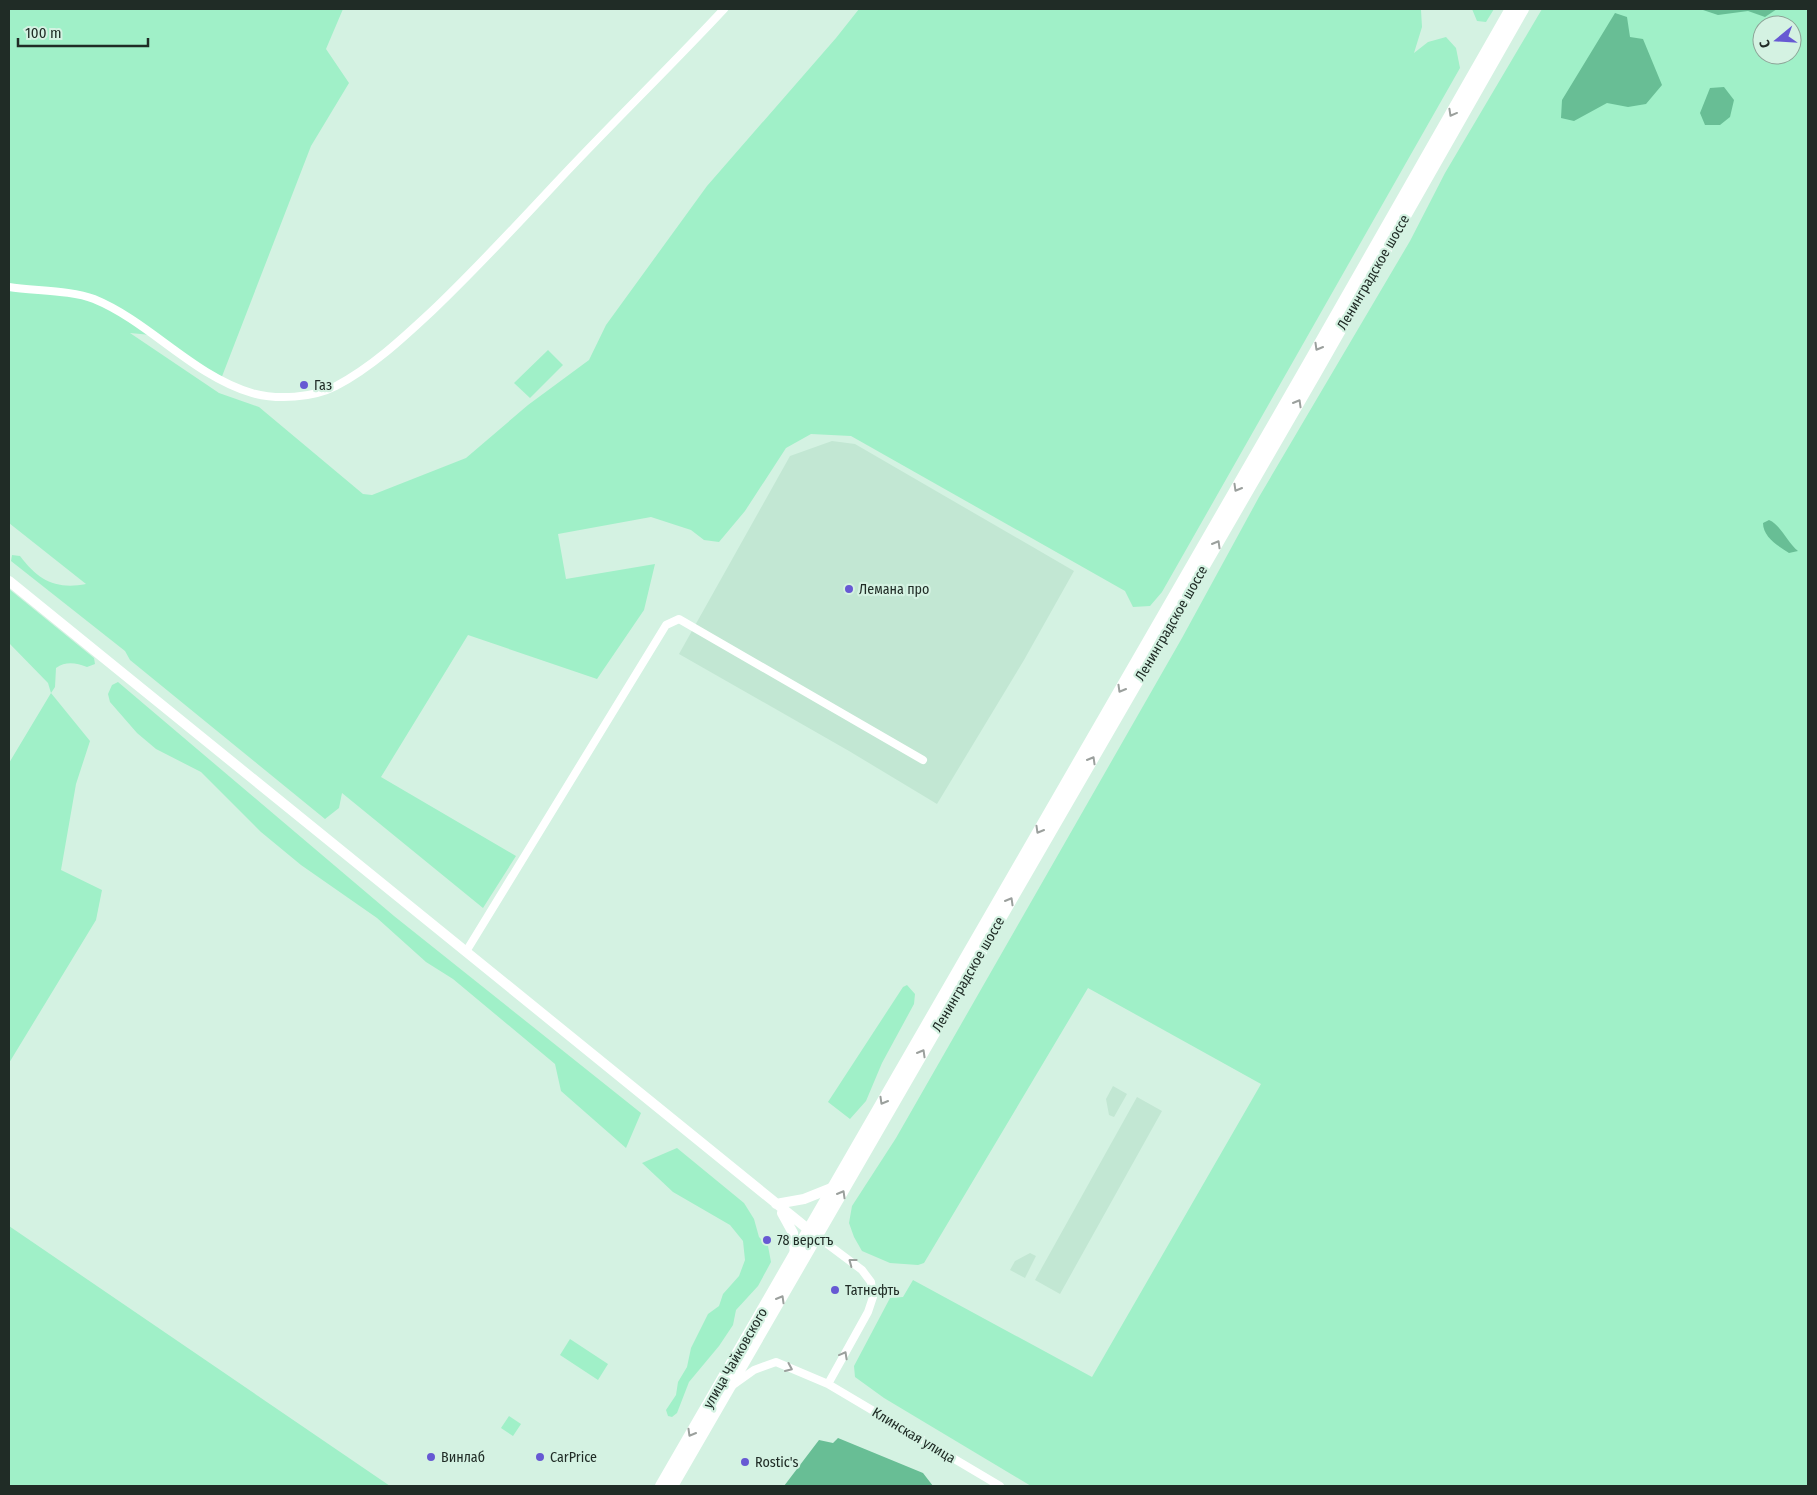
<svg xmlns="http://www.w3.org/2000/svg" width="1817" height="1495" font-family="'Fira Sans Condensed',sans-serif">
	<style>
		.built { fill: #c2e7d3 }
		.green { fill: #a0f0c8; fill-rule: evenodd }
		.water { fill: #68be95 }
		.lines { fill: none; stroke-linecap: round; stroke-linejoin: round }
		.minor { stroke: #fff; stroke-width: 8 }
		.tertiary { stroke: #fff; stroke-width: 10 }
		.trunk { stroke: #fff; stroke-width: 12 }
		.oneway { stroke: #9ba09d }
		.poi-dot { fill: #6759d3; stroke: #d4f2e2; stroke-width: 2 }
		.labels { text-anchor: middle; stroke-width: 4.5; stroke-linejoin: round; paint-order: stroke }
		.street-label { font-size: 14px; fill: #202c26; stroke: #d4f2e2 }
		.poi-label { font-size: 14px; fill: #202c26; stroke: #d4f2e2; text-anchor: start }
	</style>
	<rect width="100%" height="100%" fill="#d4f2e2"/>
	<path class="built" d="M832,441l23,3 219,127 -50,89 -87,144 -88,-53 -170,-97 111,-198z
		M1113,1086l14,8 -13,23 -5,-2 -3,-16z
		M1137,1097l25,14 -102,183 -25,-14z
		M1030,1253l6,3 -11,22 -15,-8 5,-9z"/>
	<path class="green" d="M9,9h334l-17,40 23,34 -38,63 -90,233 -70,-44 -21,-2 89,60 40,14 104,87 9,1 94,-37 62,-53 61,-45 17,-35 101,-139 129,-148 23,-29h559l3,1 1,17 -8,26 14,-11 18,-5 10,11 4,20 -298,524 -12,14 -17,1 -8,-16 -274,-155 -40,-2 -25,14 -41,63 -26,31 -15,-2 -13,-10 -40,-13 -93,17 8,45 89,-15 -11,46 -47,69 -129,-44 -87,142 135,79 -33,52 -141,-115 -3,15 -14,11 -195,-159 -5,-9 -114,-90 1,-6 8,1c18,24 36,34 66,28l-77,-61z
		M1472,9h22l-8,13 -9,-1z
		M1542,9l266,1v1476h-777l-147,-88 -29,-21 -1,-11 36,-68 13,-1 10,-17 179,97 169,-293 -173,-96 -164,275 -6,2 -28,-2 -28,-12 -8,-14 -5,-14 3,-17 44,-68 286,-500 77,-141 151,-256 35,-68zM1762,25h30v30h-30z
		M548,350l15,15 -33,33 -16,-15z
		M9,589l85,69 1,6 -8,3c-11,-4 -21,-6 -31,1l-1,19 -4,6 39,48 -14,43 -15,86 41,20 -6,30 -87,143v-300l42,-70 -3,-10 -39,-40z
		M118,682l276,234 247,197 -15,35 -65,-57 -6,-27 -102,-85 -27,-17 -49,-44 -76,-53 -40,-33 -60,-60 -45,-23 -19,-16 -27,-31 -2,-8 4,-9z
		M907,985l8,9 -1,10 -32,59 -16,38 -16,18 -22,-17 75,-115z
		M677,1148l67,55 10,16 5,18 9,9 3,16 -13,24 -22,24 -3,15 -14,21 -30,36 -12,31 -5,4 -4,-1 -2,-6 10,-15 2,-13 9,-15 4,-19 17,-34 11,-8 4,-12 16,-18 6,-16 -2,-19 -13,-16 -57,-33 -31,-29z
		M9,1226l381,260h-381z
		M570,1339l38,25 -10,16 -38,-25z
		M509,1416l12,8 -8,12 -12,-8z"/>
	<path class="water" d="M1700,9h77l-12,8 -17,-6 -30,4z
		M1615,13l12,4 3,20 13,2 19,46 -16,19 -18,3 -21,-4 -33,18 -13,-3 1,-18z
		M1724,87l10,13 -4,17 -10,8h-15l-5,-12 10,-25z
		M1769,520c12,5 18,22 29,31l-9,2c-11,-7 -26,-16 -26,-30z
		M838,1438l85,35 10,13h-149l35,-46 14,3z"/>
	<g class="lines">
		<path class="minor" d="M9,287c25,4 62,3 85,12 56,23 98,76 158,94 25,7 61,5 84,-7 36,-19 67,-48 96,-75 43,-41 83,-84 123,-127 55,-59 114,-116 169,-175
			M467,950l199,-325 13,-6 244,141
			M818,1237l44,33 9,12 2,15 -5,15 -40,72
			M733,1385l21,-15 22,-8 52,22 172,102"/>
		<path class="tertiary" d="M9,581l805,653
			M776,1204l28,-5 30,-12
			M782,1213l11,20 2,22"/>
		<path class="trunk" d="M661,1486l645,-1118 205,-359
			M672,1486l643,-1112 208,-365"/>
	</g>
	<defs><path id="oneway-chevron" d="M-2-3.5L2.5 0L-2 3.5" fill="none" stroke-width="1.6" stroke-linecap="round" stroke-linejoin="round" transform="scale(1.25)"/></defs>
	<g class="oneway">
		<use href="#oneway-chevron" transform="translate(1452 113) rotate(119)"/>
		<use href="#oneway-chevron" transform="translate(1318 347) rotate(120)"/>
		<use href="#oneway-chevron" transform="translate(1298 403) rotate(-60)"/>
		<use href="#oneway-chevron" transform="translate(1237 488) rotate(120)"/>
		<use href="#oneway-chevron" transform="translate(1217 544) rotate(-60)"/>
		<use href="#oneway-chevron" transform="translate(1121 689) rotate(120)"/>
		<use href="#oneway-chevron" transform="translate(1092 760) rotate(-60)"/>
		<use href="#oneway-chevron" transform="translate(1039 830) rotate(120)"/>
		<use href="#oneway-chevron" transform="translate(1010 901) rotate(-60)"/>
		<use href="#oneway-chevron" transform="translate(922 1053) rotate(-60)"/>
		<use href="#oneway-chevron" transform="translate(883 1101) rotate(120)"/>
		<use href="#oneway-chevron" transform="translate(842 1194) rotate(-60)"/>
		<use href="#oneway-chevron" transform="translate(852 1262) rotate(-143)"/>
		<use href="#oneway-chevron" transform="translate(781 1299) rotate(-60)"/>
		<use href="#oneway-chevron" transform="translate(844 1355) rotate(-61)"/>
		<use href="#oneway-chevron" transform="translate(789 1368) rotate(24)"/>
		<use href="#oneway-chevron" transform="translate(691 1433) rotate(120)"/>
	</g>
	<g class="poi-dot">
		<circle cx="304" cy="385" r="5"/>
		<circle cx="849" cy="589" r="5"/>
		<circle cx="767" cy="1240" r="5"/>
		<circle cx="835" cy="1290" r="5"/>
		<circle cx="431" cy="1457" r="5"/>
		<circle cx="540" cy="1457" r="5"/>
		<circle cx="745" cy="1462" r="5"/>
	</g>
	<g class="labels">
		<g class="street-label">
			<text transform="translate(1373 272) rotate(-60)" y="5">Ленинградское шоссе</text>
			<text transform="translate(1171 623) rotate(-60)" y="5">Ленинградское шоссе</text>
			<text transform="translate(968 974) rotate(-60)" y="5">Ленинградское шоссе</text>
			<text transform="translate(735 1358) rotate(-60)" y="5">улица Чайковского</text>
			<text transform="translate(914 1435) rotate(31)" y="5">Клинская улица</text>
		</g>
		<g class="poi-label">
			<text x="314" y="390">Газ</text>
			<text x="859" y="594">Лемана про</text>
			<text x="777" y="1245">78 верстъ</text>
			<text x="845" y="1295">Татнефть</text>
			<text x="441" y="1462">Винлаб</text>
			<text x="550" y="1462">CarPrice</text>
			<text x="755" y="1467">Rostic's</text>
		</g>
	</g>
	<rect width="1817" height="1495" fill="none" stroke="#202c26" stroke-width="20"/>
	<g transform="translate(1777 40) rotate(252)"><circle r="24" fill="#d4f2e2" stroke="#8ca397"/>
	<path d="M0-4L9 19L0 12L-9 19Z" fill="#6759d3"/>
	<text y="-8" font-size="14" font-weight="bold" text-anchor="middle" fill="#202c26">С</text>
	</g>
	<path d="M18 38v8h130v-8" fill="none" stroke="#202c26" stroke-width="2.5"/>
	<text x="25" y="38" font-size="15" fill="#202c26" stroke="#d4f2e2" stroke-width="4" paint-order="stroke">100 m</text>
</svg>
